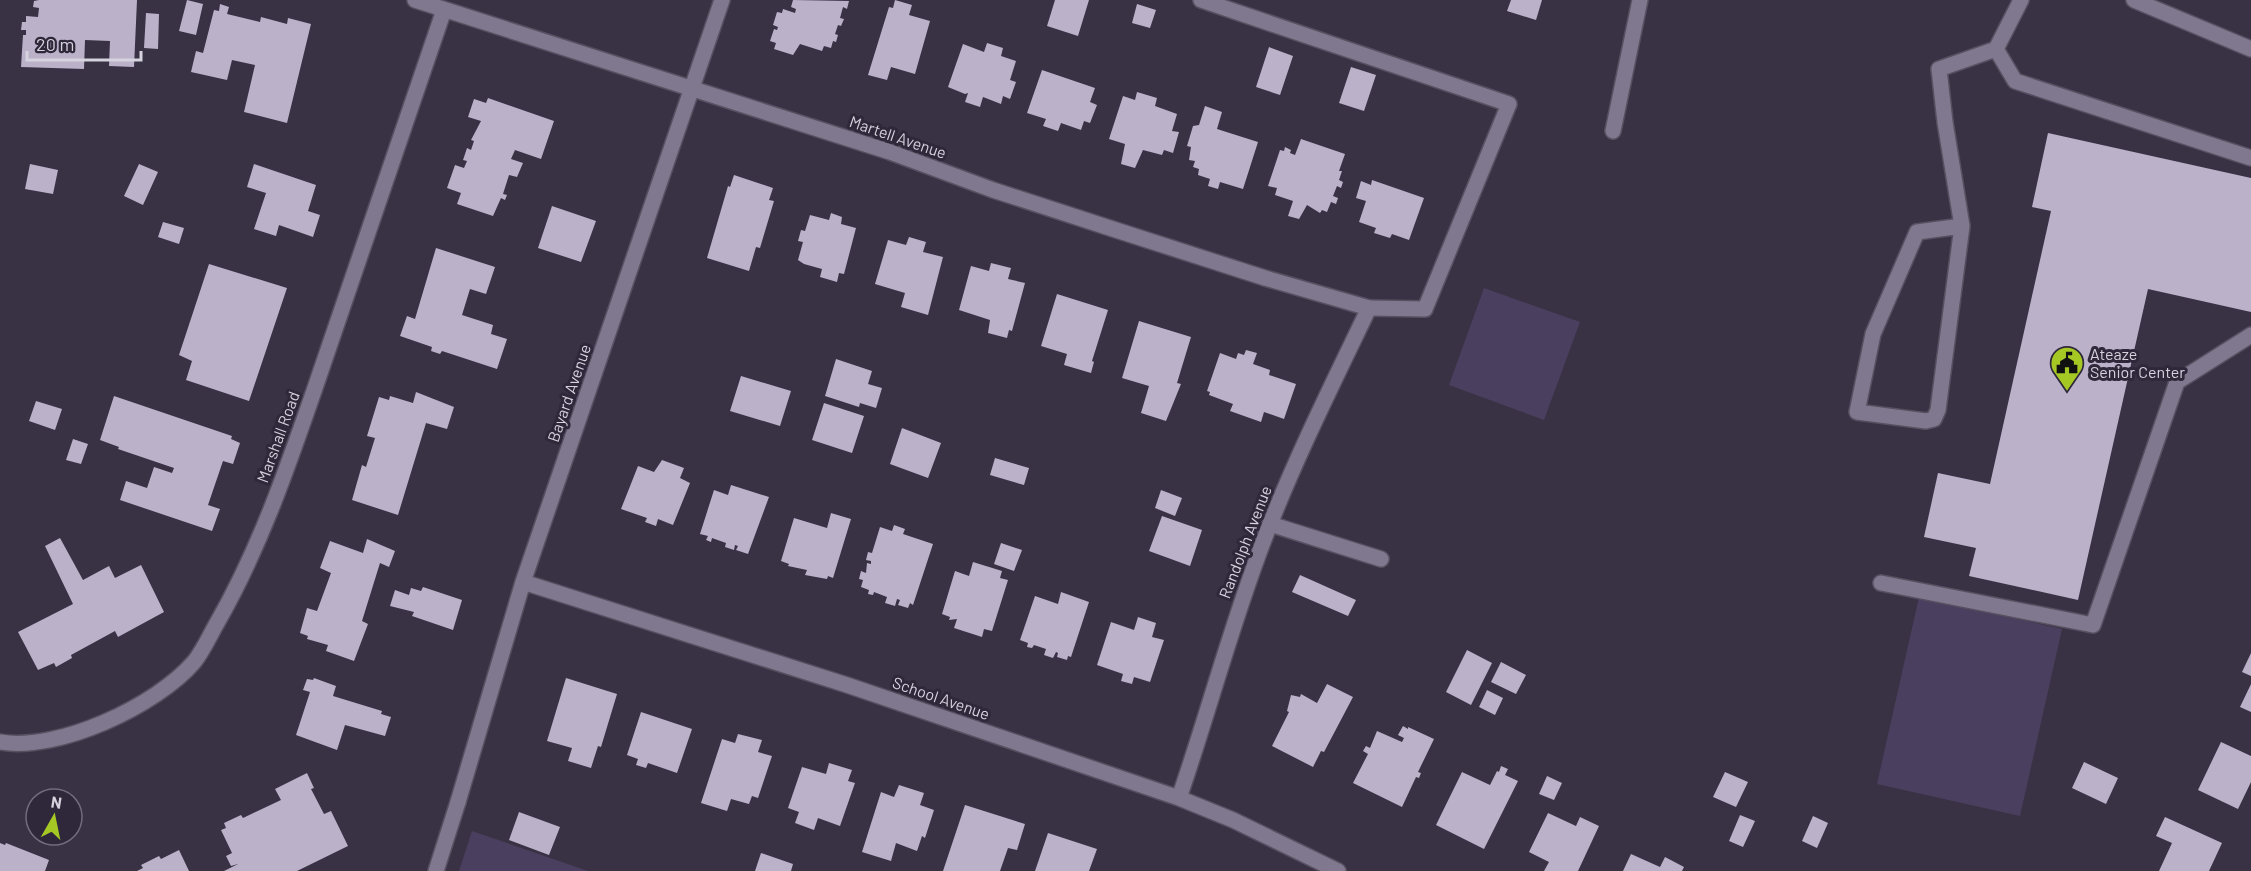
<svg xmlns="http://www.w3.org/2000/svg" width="2251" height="871" font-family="Barlow,sans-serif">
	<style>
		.green { fill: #4b3f5f }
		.building { fill: #bbb2ca }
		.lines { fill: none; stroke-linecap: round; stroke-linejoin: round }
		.service-casing { stroke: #575061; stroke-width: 18 }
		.minor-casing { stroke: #575061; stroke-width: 18 }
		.secondary-casing { stroke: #575061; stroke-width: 18 }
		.service { stroke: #80788e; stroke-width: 15 }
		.minor { stroke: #80788e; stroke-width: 15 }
		.secondary { stroke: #80788e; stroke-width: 15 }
		.labels { text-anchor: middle; stroke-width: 6; stroke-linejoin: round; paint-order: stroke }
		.street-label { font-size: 16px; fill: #d6d2de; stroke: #2f283a }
		.poi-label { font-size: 16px; fill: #d6d2de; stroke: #2f283a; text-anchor: start }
	</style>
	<rect width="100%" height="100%" fill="#393245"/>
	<path class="green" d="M1484,288l96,34 -36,98 -95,-35z
		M1919,597l143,32 -42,187 -143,-32z
		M472,831l116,40h-129z"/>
	<path class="building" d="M39,0h98l-3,67 -25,-1 1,-25 -25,-1 -1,29 -63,-2 2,-32h3v-5h-5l1,-8h4v-6l12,1 1,-9 -6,-1 1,-6z
		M187,0l16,4 -7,31 -17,-4z
		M793,0l56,1 -2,8 -4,-2 -3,11 4,1 -3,7 -3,-1 -3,9 3,1 -2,7 -3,-1 -2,7 -7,-2 -2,5 -22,-7 -7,11 -19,-6 2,-6 -6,-2 4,-12 3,1 1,-3 -5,-2 4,-13 5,1 1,-4 12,4 1,-4 -5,-2z
		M895,0l17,5 -3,10 21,6 -15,53 -24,-7 -4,13 -19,-5 21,-68 4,1z
		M1055,0h34l-11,36 -31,-10z
		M1511,0h31l-6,20 -29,-9z
		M220,4l9,3 -2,7 33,8 1,-5 26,7 1,-6 23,6 -24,99 -43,-11 11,-47 -23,-5 -5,20 -36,-8 5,-21 7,2 11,-43 5,1z
		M1137,4l19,6 -6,18 -18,-5z
		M146,13l13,1 -1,35 -14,-1z
		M987,43l16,5 -2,8 15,5 -6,19 6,2 -6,17 -7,-3 -2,8 -18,-7 -3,10 -15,-5 3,-9 -3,1 -17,-7 15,-43 21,8z
		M1269,47l24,9 -13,39 -24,-8z
		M1351,67l25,8 -12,36 -25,-8z
		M1042,70l53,18 -5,14 7,3 -7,18 -6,-2 -3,9 -20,-7 -3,8 -15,-5 3,-7 -19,-6z
		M1137,92l20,6 -2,8 22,8 -5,17 7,1 -6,21 -9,-3 -2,5 -19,-5 -8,18 -14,-4 4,-20 -16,-5 14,-43 12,4z
		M488,98l66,23 -13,38 -26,-9 -4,9 12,4 -6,14 -8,-2 -6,19 4,1 -2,5 -4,-2 -8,18 -36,-12 4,-11 -14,-5 8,-23 9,3 3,-7 -4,-1 4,-12 4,2 3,-9 -3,-1 10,-19 -13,-4 6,-18 12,4z
		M1205,106l17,6 -5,17 41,13 -15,47 -23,-7 -2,7 -10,-3 2,-7 -12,-4 1,-6 -6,-2 2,-6 -6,-1 2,-13 -4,-1 6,-20 6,-1z
		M2048,133l203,45v134l-103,-23 -70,311 -109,-24 7,-28 -52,-11 14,-64 52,11 61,-273 -19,-4z
		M1301,139l44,15 -6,17h3l-3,9 4,2 -2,6 -4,-2 -4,10 5,2 -2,6 -5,-2 -4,10 -5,-2 -2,3 -13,-8 -8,14 -11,-3 5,-15 -18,-6 2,-7 -9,-2 12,-36 4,1 1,-4 6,3 -1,3 5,2z
		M30,164l28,6 -5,24 -28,-5z
		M139,164l19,8 -15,33 -19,-9z
		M254,164l62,21 -8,26 12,4 -7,22 -34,-12 -3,11 -22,-7 12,-36 -19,-6z
		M734,175l39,13 -4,12 5,1 -14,47 -4,-1 -7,24 -42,-13 21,-72 2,1z
		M1372,180l52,18 -15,42 -17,-6 -2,4 -16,-5 2,-5 -17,-6 7,-21 -10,-3 5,-17 10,4z
		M552,206l44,15 -15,41 -43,-14z
		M831,213l11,4 -1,7 15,4 -12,46 -5,-1 -2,9 -17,-5 2,-8 -18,-5 -6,-4 5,-18 -5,-1 3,-11 4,1 5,-16 19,5z
		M163,222l21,6 -5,16 -21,-7z
		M909,237l17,5 -3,10 20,5 -15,58 -27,-8 4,-14 -30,-9 13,-44 18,5z
		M436,248l59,19 -9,27 -16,-5 -8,26 31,10 -2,9 16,5 -10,30 -55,-18 -2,3 -9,-3 1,-4 -32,-11 7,-20 8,3z
		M991,263l20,5 -3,11 17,4 -13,48 -3,-1 -2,8 -19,-5 2,-13 -31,-10 12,-44 18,5z
		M209,264l78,24 -38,113 -63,-21 6,-19 -13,-6z
		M1057,294l51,16 -16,51 2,1 -3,11 -27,-8 3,-11 -26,-8z
		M1139,321l52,16 -14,46 4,1 -15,37 -25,-8 8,-27 -27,-8z
		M1246,350l11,3 -4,11 17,6 -1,5 27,9 -12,35 -20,-7 -3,10 -31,-11 3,-7 -24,-9 1,-3 -3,-1 13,-38 16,6 2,-6 6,2z
		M836,359l36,12 -4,13 14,4 -6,20 -16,-5 -1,4 -34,-11z
		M741,376l50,15 -11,35 -50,-15z
		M416,392l38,15 -7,22 -21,-6 -28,92 -46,-15 10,-35 4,2 9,-29 -8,-2 12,-39 10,3 1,-4 23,7z
		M114,396l118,40 -1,3 9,4 -7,21 -10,-3 -15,44 12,4 -8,22 -92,-31 6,-19 21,7 7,-21 18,6 2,-5 -56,-19 1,-2 -19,-7z
		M36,401l26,8 -7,21 -26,-9z
		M824,403l40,13 -12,37 -40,-13z
		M902,428l39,15 -13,35 -38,-14z
		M73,439l15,5 -7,20 -15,-4z
		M995,458l34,10 -5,17 -34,-10z
		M662,460l22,8 -4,10 10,5 -17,42 -15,-6 -2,7 -11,-4 2,-4 -26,-9 17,-43 16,6z
		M731,485l38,12 -21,57 -12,-4 2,-4 -3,-1 -1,5 -9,-3 1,-4 -14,-5 -1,4 -5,-2 2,-4 -8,-2 14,-44 14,5z
		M1161,490l21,8 -7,18 -20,-8z
		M831,513l20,6 -18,59 -5,-2 -1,3 -22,-4 2,-5 -19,-4 1,-2 -8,-3 13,-43 33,10z
		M1162,516l40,14 -12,36 -41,-15z
		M894,525l11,4 -2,5 30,10 -20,61 -3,-2 -2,5 -10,-3 2,-5 -3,-1 -2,7 -10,-3 2,-6 -13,-5 -1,3 -5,-1 1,-4 -8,-3 2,-7 -4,-1 2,-8 5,2 1,-10 4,1v-3l-5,-1 2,-8 4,1 8,-26 12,4z
		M60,538l23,42 26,-14 6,12 26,-13 23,47 -46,25 -3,-6 -44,24 1,3 -16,9 -2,-4 -16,7 -20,-38 55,-28 -28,-58z
		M367,539l28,12 -6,16 -9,-4 -18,58 6,3 -14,37 -28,-10 2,-6 -21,-6 1,-3 -8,-3 7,-25 10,3 14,-38 -11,-5 10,-27 33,12z
		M1001,543l21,7 -8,21 -20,-7z
		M973,562l29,9 -2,7 8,2 -16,51 -8,-2 -2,8 -28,-9 3,-9 -8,1 1,-3 -8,-3 13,-43 14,5z
		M1300,575l56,25 -8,16 -56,-24z
		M423,587l39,13 -9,30 -41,-14 2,-4 -24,-6 5,-16 14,5 2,-7 10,3z
		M1061,592l28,10 -18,55 -3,-1 -1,4 -10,-3 1,-4 -2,-1 -3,6 -9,-3 2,-6 -12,-4 -2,3 -5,-1 1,-4 -8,-3 15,-44 23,8z
		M1138,617l18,6 -4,14 12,3 -14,42 -16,-5 -2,7 -11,-3 2,-7 -26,-9 14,-43 23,8z
		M1467,650l25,13 -21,42 -25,-13z
		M2251,653v23l-9,-4z
		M1501,662l25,13 -10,19 -25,-12z
		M314,678l22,8 -3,10 49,15 -1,3 10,3 -6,19 -40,-11 -8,25 -41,-15 14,-43 -7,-2 4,-11 6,1z
		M566,678l51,16 -16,53 -3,-1 -7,22 -23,-7 4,-13 -25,-7z
		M1327,684l26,13 -29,55 -3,-1 -8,16 -41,-21 17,-34 -2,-1 4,-16 9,2 1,-3 16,9z
		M2251,684v28l-11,-5z
		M1487,690l16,8 -8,17 -16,-8z
		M641,712l51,17 -15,44 -29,-10 -2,5 -10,-3 2,-6 -11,-4z
		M1403,726l5,3v-2l26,12 -16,33 3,1 -2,5 -3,-1 -14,30 -49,-24 15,-29 -5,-3 3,-5 4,2 7,-17 25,11 2,-4 -6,-3z
		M738,734l24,6 -4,12 14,4 -14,42 -6,-2 -3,8 -18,-5 -4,12 -26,-8 21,-64 13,4z
		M2221,742l30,14v26l-13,27 -40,-19z
		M2084,762l34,16 -12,26 -34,-16z
		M829,763l23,7 -4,11 7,2 -15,43 -22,-8 -4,12 -19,-7 4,-11 -11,-4 14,-41 24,7z
		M1501,766l7,3 -3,6 13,6 -34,68 -48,-24 26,-53 28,13 7,-14 2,1z
		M1725,772l23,10 -12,25 -23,-10z
		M307,773l7,15 -3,1 13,25 7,-3 17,35 -51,25h-73l14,-7 -7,2 -5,-10 6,-3 -11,-23 5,-2 -2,-5 17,-8 2,3 38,-18 -6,-11z
		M1547,776l15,7 -8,17 -15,-6z
		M899,785l25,8 -4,12 14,5 -9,28 -3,-2 -5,15 -21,-8 -5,18 -29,-9 19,-60 13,5z
		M965,805l60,19 -8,26 -9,-2 -8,23h-57z
		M519,812l41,15 -11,28 -40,-15z
		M1548,813l28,13 4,-9 19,9 -21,45h-34l5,-9 -20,-10z
		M1740,815l15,6 -12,26 -14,-6z
		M1813,816l15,7 -11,25 -15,-7z
		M2165,817l57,26 -13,28h-50l13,-28 -16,-7z
		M1048,833l49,16 -8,22h-54z
		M0,843l5,2 1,-2 43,17 -4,11h-45z
		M179,850l10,21h-52l6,-3 -2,-3 18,-9 2,3z
		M761,853l32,11 -2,7h-36z
		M1631,854l29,13 5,-10 19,10 -2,4h-59z"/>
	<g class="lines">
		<g class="service-casing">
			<path id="service" d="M1201,0l308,104 -84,205 -56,-1
				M1996,49l19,32 236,77
				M1613,131l27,-131
				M1962,226l-45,6 -44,102 -16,78 69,9 8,-2 4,-9 24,-184 -17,-104 -6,-53 57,-20 25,-49
				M1270,524l111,35
				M1881,583l212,42 84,-243 74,-47
				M436,871l22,-69"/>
		</g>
		<g class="minor-casing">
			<path id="minor" d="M415,0l475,152 103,38 126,41 146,47 104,30c-36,75 -74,151 -104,229 -33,85 -56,174 -86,261
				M523,582l324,103 332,113 54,22 105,51
				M0,742c58,10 156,-36 194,-80 9,-11 16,-27 23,-39 43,-75 71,-157 99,-238 43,-125 85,-250 128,-375
				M458,802l65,-220 199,-582"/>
		</g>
		<g class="secondary-casing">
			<path id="secondary" d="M2134,0l117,49"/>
		</g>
		<use href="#service" class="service"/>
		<use href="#minor" class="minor"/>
		<use href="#secondary" class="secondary"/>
	</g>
	<defs>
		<g id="civic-pin" transform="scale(1.725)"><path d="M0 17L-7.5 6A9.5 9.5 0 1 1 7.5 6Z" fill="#a5c824" stroke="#2f283a"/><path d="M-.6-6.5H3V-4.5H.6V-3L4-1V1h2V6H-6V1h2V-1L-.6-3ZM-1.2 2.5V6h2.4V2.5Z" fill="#111"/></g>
	</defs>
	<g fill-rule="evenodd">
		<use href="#civic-pin" x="2067" y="363"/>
	</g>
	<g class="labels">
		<g class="street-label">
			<text transform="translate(898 137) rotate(19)" y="6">Martell Avenue</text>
			<text transform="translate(569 393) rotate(-71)" y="6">Bayard Avenue</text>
			<text transform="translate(278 437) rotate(-70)" y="6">Marshall Road</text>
			<text transform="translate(1245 542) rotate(-69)" y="6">Randolph Avenue</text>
			<text transform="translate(941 698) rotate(19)" y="6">School Avenue</text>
		</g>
		<g class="poi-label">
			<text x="2090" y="360">Ateaze<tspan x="2090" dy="18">Senior Center</tspan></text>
		</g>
	</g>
	<g transform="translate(54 817) rotate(9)"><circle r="28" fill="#2f283a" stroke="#726c7c" stroke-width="1.5"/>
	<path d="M0-4.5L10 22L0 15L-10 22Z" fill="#a5c824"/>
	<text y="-9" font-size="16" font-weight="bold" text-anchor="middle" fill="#d6d2de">N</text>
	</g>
	<path d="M27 51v9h114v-9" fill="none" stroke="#d6d2de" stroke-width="3"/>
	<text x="36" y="51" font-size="18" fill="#d6d2de" stroke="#2f283a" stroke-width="4.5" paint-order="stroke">20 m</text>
</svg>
